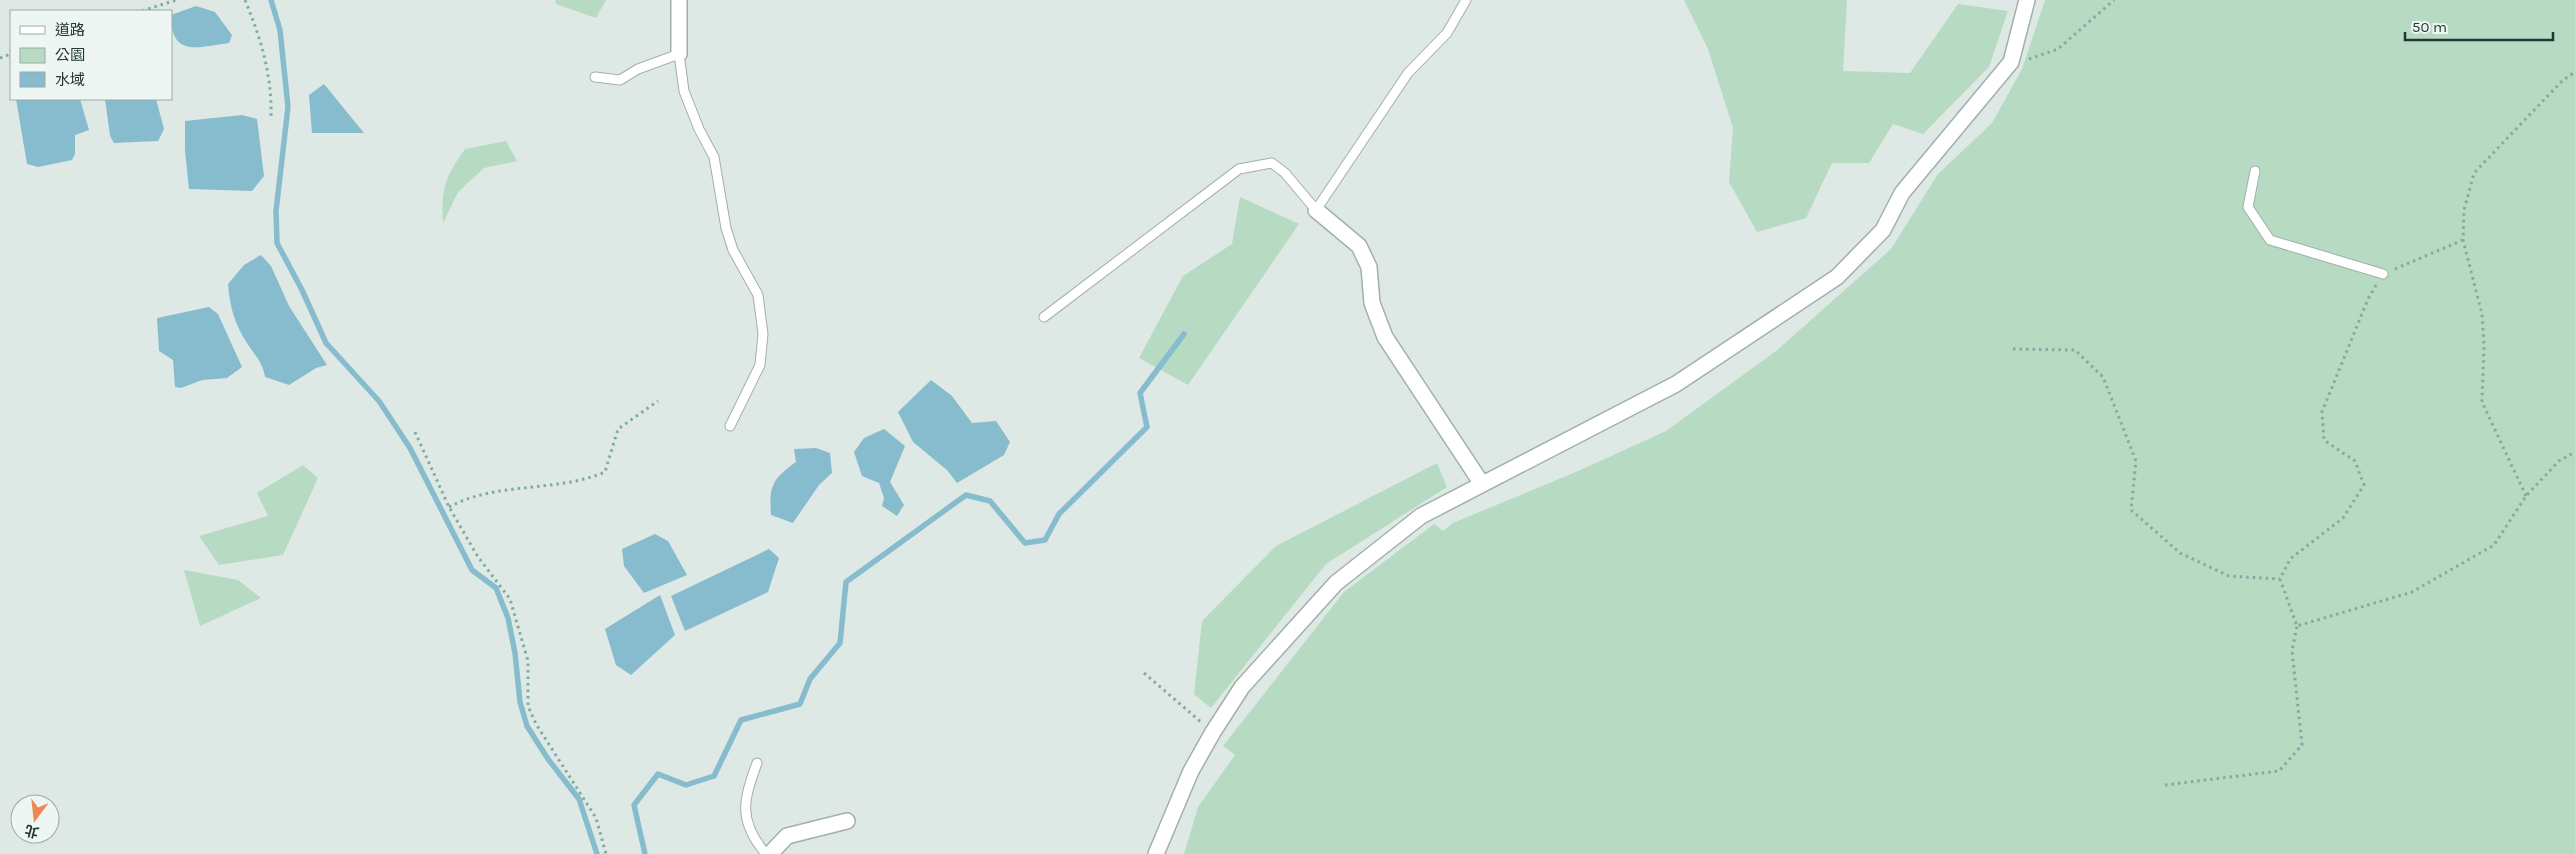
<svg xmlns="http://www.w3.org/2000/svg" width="2575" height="854" font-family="Karla,'Noto Sans TC',sans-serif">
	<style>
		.green { fill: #b7dac3 }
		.water { fill: #86bccd }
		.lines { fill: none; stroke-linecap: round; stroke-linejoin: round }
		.stream { stroke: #86bccd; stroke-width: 5.5 }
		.lane-casing { stroke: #a1b0ac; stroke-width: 11 }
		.street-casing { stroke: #a1b0ac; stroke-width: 18 }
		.path { stroke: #7faca2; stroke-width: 3; stroke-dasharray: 2.5 4; stroke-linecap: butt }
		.lane { stroke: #fff; stroke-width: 9 }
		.street { stroke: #fff; stroke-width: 15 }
	</style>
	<rect width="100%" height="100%" fill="#dee9e5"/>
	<path class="green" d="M555,0h51l-10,18 -40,-14z
		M1684,0h163l-4,71 67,2 48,-69 50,7 -19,56 -66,67 -30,-10 -24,39h-37l-26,55 -49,14 -28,-50 4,-54 -25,-79z
		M2045,0h530v854h-1391l14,-47 37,-52 -12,-9 121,-154 90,-68 9,7 10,-8 123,-51 90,-41 110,-80 115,-102 47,-75 54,-51 30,-54z
		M506,141l11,20 -33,7 -26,24 -15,31c-2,-34 2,-46 22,-74z
		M1240,197l59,27 -111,161 -49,-27 44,-82 49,-32z
		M1437,463l10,24 -121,77 -115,144 -17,-14 8,-73 74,-75z
		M303,465l15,13 -35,77 -64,10 -20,-29 69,-20 -11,-23z
		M184,570l54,10 23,18 -61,28z"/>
	<path class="water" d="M196,6l19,6 17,23 -3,8c-31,4 -58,15 -58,-28z
		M324,84l40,49h-52l-3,-38z
		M16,99h64l9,31 -14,5v19l-3,6 -34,7 -11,-3z
		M105,99h51l8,30 -6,12 -44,2 -4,-7z
		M242,115l15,4 7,57 -12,15 -63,-2 -4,-38v-30z
		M261,255l10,11 18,40 38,59 -11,3 -27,17 -24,-8c-2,-14 -9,-20 -16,-31 -14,-20 -19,-38 -21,-62l16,-19z
		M209,307l9,7 24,53 -15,11 -25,2 -21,8 -6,-1 -2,-27 -14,-9 -2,-33z
		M931,380l21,16 20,27 24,-2 14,21 -6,13 -47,28 -10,-13 -34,-28 -15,-30z
		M884,429l21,17 -15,36 14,23 -7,11 -15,-10 2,-8 -5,-15 -17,-7 -8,-24 10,-14z
		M816,448l14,5 2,20 -13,12 -26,38 -22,-8c-2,-29 1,-36 25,-53l-2,-13z
		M655,534l13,7 19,34 -43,18 -20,-27 -2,-17z
		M769,549l10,9 -11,34 -83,39 -14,-35z
		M660,595l15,40 -44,40 -15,-10 -11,-36z"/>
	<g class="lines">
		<path class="stream" d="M271,0l9,30 8,77 -12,104 1,32 25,47 24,53 53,58 31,47 62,122 24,18 12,30 7,35 5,49 7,24 21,33 31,40 18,55
			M645,854l-11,-49 24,-31 28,11 28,-9 27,-56 59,-16 10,-25 30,-36 6,-61 120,-87 24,6 35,42 20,-3 14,-26 88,-87 -7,-34 44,-59"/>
		<g class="lane-casing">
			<path id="lane" d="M595,77l25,3 18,-11 41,-15 5,37 15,38 15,28 12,71 7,22 25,45 5,39 -3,31 -30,61
				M2255,171l-7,36 22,33 113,34
				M1044,317l195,-148 33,-6 13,10 31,37 92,-137 39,-40 19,-33
				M757,763c-14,38 -19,58 9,91"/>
		</g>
		<g class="street-casing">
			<path id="street" d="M679,54v-54
				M1316,210l43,36 10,21 3,36 13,34 97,147
				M770,854l17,-18 60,-15
				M1156,854l35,-83 22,-39 29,-45 94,-104 85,-67 255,-132 161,-107 46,-47 19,-37 109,-131 16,-62"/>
		</g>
		<path class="path" d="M245,0c16,39 27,74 26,117
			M142,11l34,-11
			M0,58l11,-4
			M2029,59l29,-10 56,-49
			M2395,269l68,-29
			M2376,285l-8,14 -46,113 2,28 31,21 9,24 -21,33 -53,41 -10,20 17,47 115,-34 82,-47 32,-49 33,-35 16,-9
			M2013,349l62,1 28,27 33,84 -5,49 49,43 49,23 51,3
			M415,432l34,75 29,50 32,42 18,62v45l8,18 60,94 10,36
			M2526,496l-44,-94 2,-58 -2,-30 -19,-74 1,-30 10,-37 89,-93 12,-8
			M449,507c48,-26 107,-14 156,-35l13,-43 40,-28
			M1144,673l57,49
			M2165,785l114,-14 23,-26 -10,-94 5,-25"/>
		<use href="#lane" class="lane"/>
		<use href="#street" class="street"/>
	</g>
	<rect x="10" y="10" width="162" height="90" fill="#eef6f3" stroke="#9caaa7"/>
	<rect x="20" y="26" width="25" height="8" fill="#ffffff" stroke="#9caaa7"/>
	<text x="55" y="35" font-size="15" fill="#203834">道路</text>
	<rect x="20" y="48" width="25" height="15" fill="#b7dac3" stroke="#9caaa7"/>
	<text x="55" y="60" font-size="15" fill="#203834">公園</text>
	<rect x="20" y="72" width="25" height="15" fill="#86bccd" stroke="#9caaa7"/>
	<text x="55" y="85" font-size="15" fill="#203834">水域</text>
	<g transform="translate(35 819) rotate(195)"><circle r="24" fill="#eef6f3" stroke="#9caaa7"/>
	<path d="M0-4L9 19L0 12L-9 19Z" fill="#ed8958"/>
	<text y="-8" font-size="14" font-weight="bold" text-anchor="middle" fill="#203834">北</text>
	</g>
	<path d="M2405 32v8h148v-8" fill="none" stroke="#203834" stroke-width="2.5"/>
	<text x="2412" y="32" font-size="15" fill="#203834" stroke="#eef6f3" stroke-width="4" paint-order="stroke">50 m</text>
</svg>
